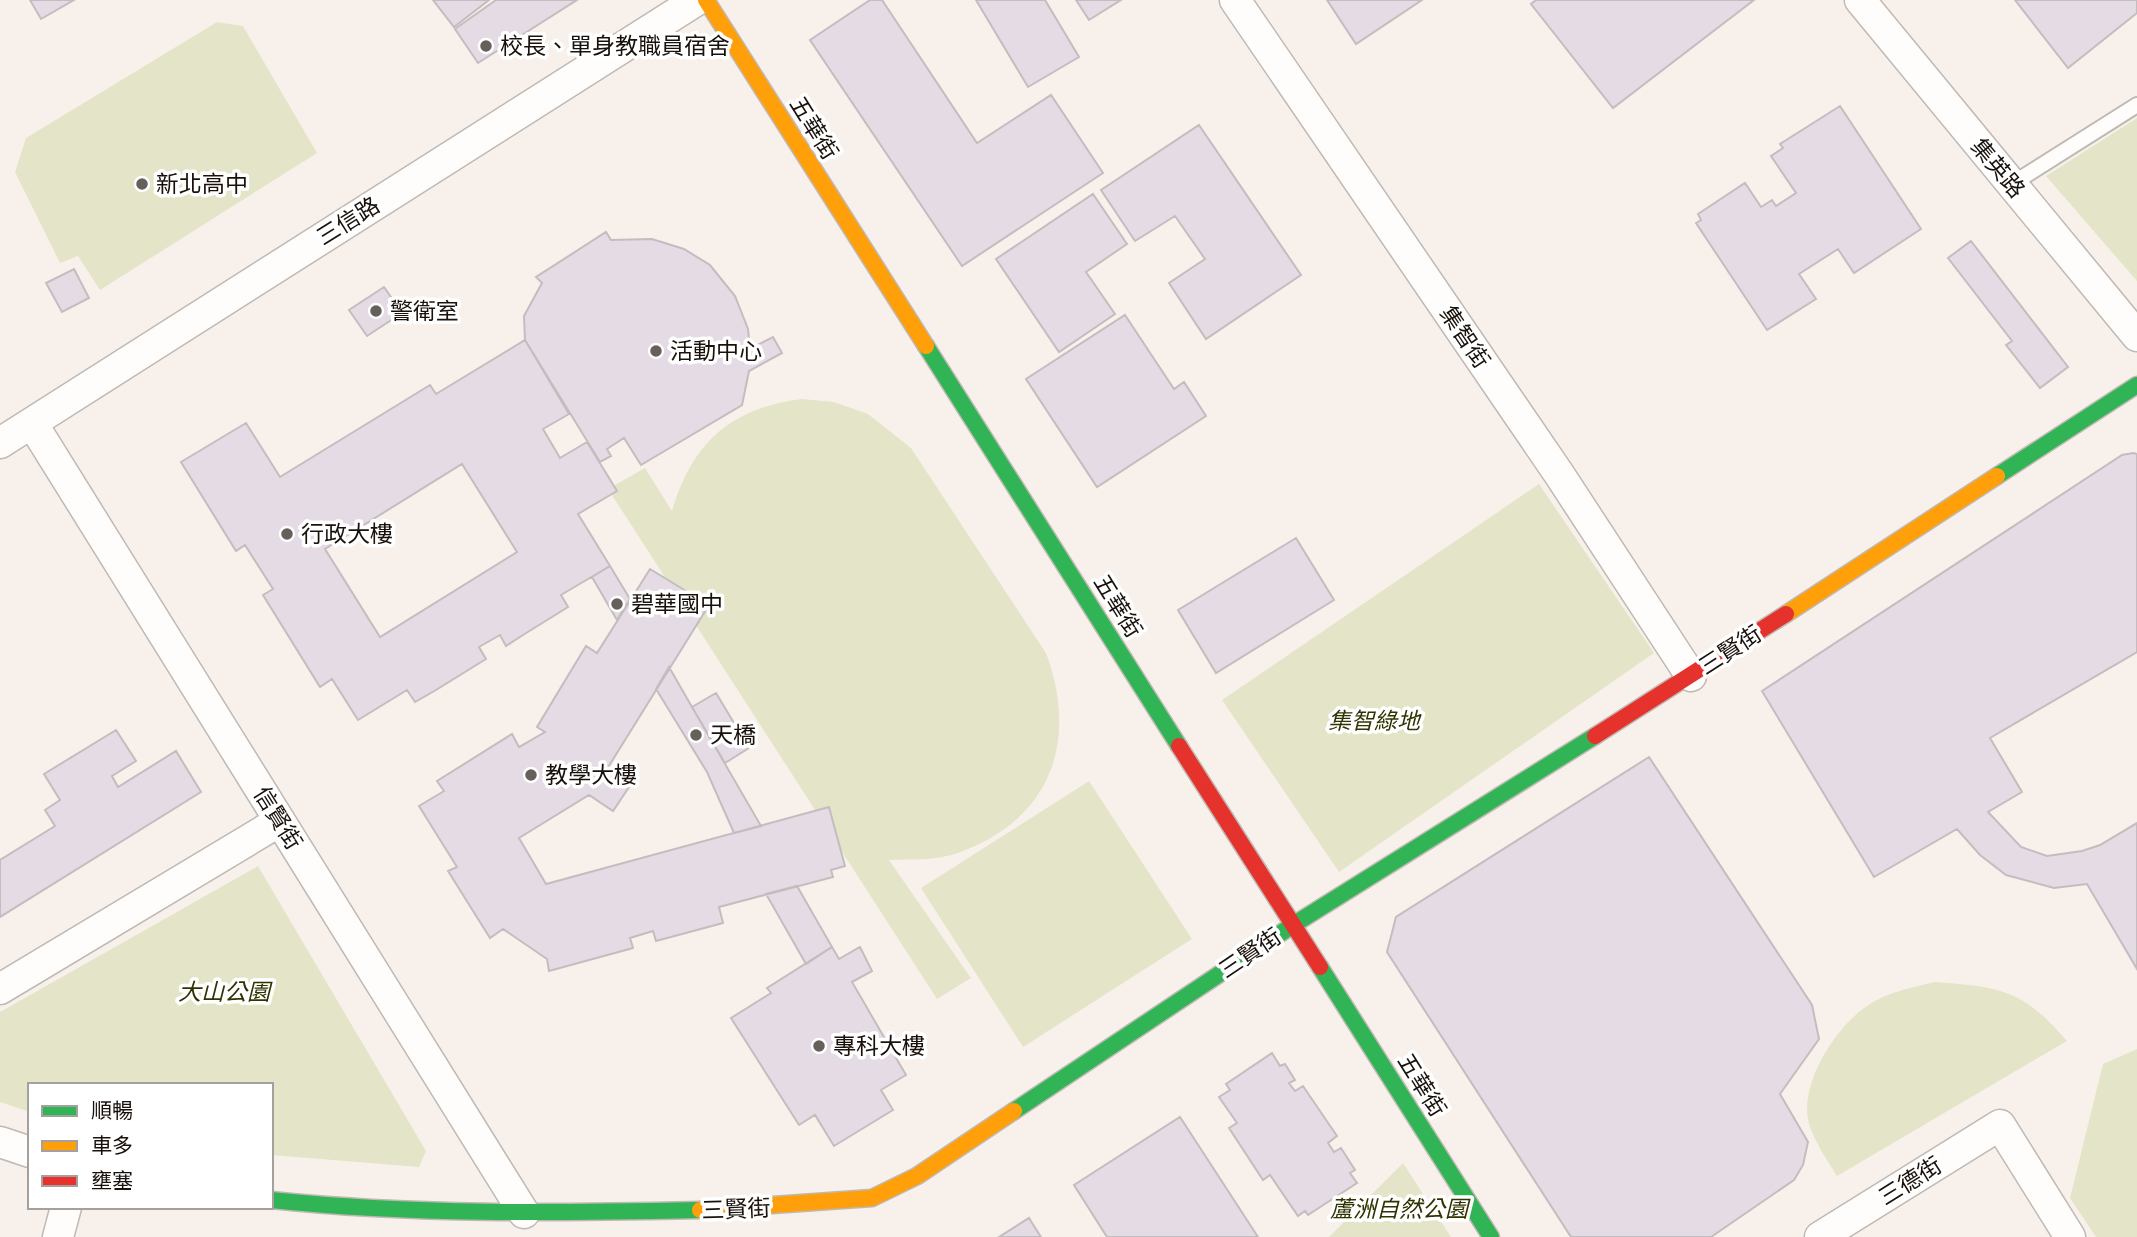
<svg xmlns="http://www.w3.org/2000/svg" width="2137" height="1237" font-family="'Zilla Slab','Noto Sans TC',serif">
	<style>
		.green { fill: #e4e5c8 }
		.building { fill: #e4dbe4; stroke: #c3bdbf; stroke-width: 2; fill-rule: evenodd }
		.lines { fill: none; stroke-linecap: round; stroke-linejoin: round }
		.lane-casing { stroke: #c0b9b3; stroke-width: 18 }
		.street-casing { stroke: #c0b9b3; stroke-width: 33 }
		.fast-casing { stroke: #c0b9b3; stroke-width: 19 }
		.slow-casing { stroke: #c0b9b3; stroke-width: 19 }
		.jam-casing { stroke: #c0b9b3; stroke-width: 19 }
		.lane { stroke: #fefdfc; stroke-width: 14 }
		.street { stroke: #fefdfc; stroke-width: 30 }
		.fast { stroke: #30b455; stroke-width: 16 }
		.slow { stroke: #ff9f0a; stroke-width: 16 }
		.jam { stroke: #e5322d; stroke-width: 16 }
		.poi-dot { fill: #675f59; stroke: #fff; stroke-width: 2.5 }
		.labels { text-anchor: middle; stroke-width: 7; stroke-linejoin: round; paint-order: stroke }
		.poi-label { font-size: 23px; fill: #19110b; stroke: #fff; text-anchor: start }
		.street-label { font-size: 23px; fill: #19110b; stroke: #fff }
		.park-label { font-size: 23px; font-style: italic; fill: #303400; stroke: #fff }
	</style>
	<rect width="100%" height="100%" fill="#f8f1eb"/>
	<path class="green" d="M217,22l26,4 74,127 -217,137 -22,-34 -18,7 -45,-91 11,-34z
		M2137,118v163l-91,-105z
		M802,399l32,3 34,12 43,34 135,205c33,88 5,167 -88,200 -23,8 -46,6 -69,7l82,118 -34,21 -329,-510 37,-21 27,43c20,-69 59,-103 130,-112z
		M1539,484l115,169 -315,219 -117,-172z
		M1089,781l103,158 -169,108 -102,-159z
		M258,866l168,285 -7,16 -148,-12v-70h-241v27l-30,-10v-90z
		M1935,982c66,5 87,7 132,59l-230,135c-10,-16 -22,-33 -28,-52 -11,-41 29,-102 64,-122 19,-11 41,-15 62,-20z
		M2137,1049v188h-41l-26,-39 33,-134z
		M1403,1163l48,74h-122z"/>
	<path class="building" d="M30,0h44l-33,19z
		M433,0h56l-35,27z
		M496,0h81l-99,63 -23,-34z
		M870,0h12l95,143 74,-48 52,78 -141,93 -152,-226z
		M976,0h69l34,57 -51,30z
		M1076,0h45l-32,20z
		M1327,0h95l-66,44z
		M1536,0h218l-141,108 -82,-104z
		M2015,0h122v13l-69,55z
		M1840,106l81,123 -67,44 -16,-24 -39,25 17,25 -49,31 -71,-107 5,-3 -3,-6 47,-31 16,24 11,-7 4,6 20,-13 -25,-37 12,-8 -3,-4z
		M1199,125l102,150 -95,64 -37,-56 36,-24 -30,-43 -40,25 -34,-51z
		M1093,194l34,50 -41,28 29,42 -56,38 -63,-93z
		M606,232l5,8 41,-1 32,10 26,16 25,31 13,33 2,20 23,-12 9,16 -33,18 -7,34 -101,60 -17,-27 -17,11 4,7 -11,6 -75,-122 -1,-24 18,-33 -6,-6z
		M1971,241l97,126 -28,21 -34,-43 6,-4 -64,-83z
		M74,269l15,29 -27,14 -16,-29z
		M384,287l18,26 -35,23 -18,-26z
		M1125,315l49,74 10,-7 22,34 -109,71 -71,-108z
		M525,340l44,74 -26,15 17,29 27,-16 30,49 -39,23 32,52 -49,29 7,12 -45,28 -17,11 -6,-11 -21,12 7,12 -50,31 -21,12 -8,-12 -49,30 -26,-41 -12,8 -57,-92 10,-6 -28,-44 -9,6 -55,-89 65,-39 34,54 150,-92 6,9zM462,464l55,88 -137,85 -55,-88z
		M2133,453l4,1v198l-147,86 32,54 -34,20 33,35 26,9 35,-5 18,-6 37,-22v146l-50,-85 -33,4 -48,-13 -26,-20 -23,-26 -83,48 -112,-186 360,-236z
		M1296,538l38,62 -118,73 -38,-63z
		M610,566l20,33 -13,21 -25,-43z
		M650,569l59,36 -102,164 24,15 -18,27 -24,-16 -70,43 27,46 283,-77 16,59 -14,4 2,7 -114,30 4,16 -67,18 -3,-10 -23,7 3,10 -84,23 -2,-12 -44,-30 -13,9 -42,-67 9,-4 -38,-61 25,-15 -7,-10 75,-47 7,13 26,-15 -8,-5 49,-81 11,7z
		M669,667l23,40 69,119 -27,7 -27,-61 -51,-83z
		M716,693l33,55 -24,15 -33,-56z
		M116,730l20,31 -24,15 6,11 58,-36 25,41 -201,125v-57l55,-34 -10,-16 15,-10 -16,-26z
		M1649,757l163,248 7,34 -39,55 28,48 -5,23 -9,15 -83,57h-140l-184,-285 9,-35z
		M797,886l35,61 -26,17 -40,-70z
		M832,947l7,12 21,-12 12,24 -20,11 54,93 -25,15 12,20 -59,36 -19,-31 -16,10 -68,-107 40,-25 -4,-5z
		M1272,1053l8,13 5,-2 10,16 -6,3 6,8 8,-5 34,50 -9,7 6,9 7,-4 14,22 -5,3 7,10 -49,32 -3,-4 -7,5 -28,-41 -7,5 -34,-52 8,-5 -18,-26 11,-7 -4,-6z
		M1180,1117l78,120h-151l-33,-52z
		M1029,1218l12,19h-42z"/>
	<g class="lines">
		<g class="lane-casing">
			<path id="lane" d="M2012,184l125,-79"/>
		</g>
		<g class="street-casing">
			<path id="street" d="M1235,0l324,474 132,202
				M1860,0l277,336
				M32,423l492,790
				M0,443l697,-443
				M0,989l280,-168
				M0,1142l30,10
				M58,1237l8,-30
				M1820,1237l180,-112 70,112"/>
		</g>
		<g class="fast-casing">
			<path id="fast" d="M926,346l253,400
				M1997,476l140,-91
				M1320,967l171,270
				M1014,1111l279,-186 302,-189
				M271,1200c143,15 285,13 429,10"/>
		</g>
		<g class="slow-casing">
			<path id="slow" d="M706,0l220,346
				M1786,614l211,-138
				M700,1210l172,-12 45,-22 97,-65"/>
		</g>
		<g class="jam-casing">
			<path id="jam" d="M1595,736l191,-122
				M1179,746l141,221"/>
		</g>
		<use href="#lane" class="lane"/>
		<use href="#street" class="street"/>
		<use href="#fast" class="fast"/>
		<use href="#slow" class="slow"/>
		<use href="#jam" class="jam"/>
	</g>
	<g class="poi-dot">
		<circle cx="486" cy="46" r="7"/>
		<circle cx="142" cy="184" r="7"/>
		<circle cx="376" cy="311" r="7"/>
		<circle cx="656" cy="351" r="7"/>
		<circle cx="287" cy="534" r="7"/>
		<circle cx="617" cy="604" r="7"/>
		<circle cx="696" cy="735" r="7"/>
		<circle cx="531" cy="775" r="7"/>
		<circle cx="819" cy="1046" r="7"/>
	</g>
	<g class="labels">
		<g class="poi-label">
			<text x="500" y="54">校長、單身教職員宿舍</text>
			<text x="156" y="192">新北高中</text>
			<text x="390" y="319">警衛室</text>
			<text x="670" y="359">活動中心</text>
			<text x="301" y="542">行政大樓</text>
			<text x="631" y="612">碧華國中</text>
			<text x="710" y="743">天橋</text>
			<text x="545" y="783">教學大樓</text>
			<text x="833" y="1054">專科大樓</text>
		</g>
		<g class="street-label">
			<text transform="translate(814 128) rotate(58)" y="8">五華街</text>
			<text transform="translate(1998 168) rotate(50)" y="8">集英路</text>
			<text transform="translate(348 221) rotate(-32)" y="8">三信路</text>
			<text transform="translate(1465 337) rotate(56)" y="8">集智街</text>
			<text transform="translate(1118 606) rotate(58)" y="8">五華街</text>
			<text transform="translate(1730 650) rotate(-33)" y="8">三賢街</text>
			<text transform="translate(278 818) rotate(58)" y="8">信賢街</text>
			<text transform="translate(1250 953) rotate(-34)" y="8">三賢街</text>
			<text transform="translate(1422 1085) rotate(58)" y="8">五華街</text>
			<text transform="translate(1910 1181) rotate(-32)" y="8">三德街</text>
			<text transform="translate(736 1209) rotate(-2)" y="8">三賢街</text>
		</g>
		<g class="park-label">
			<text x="1374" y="729">集智綠地</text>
			<text x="224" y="1000">大山公園</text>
			<text x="1399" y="1217">蘆洲自然公園</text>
		</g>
	</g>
	<rect x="28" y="1083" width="245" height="126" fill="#ffffff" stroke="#a3a09d" stroke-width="2"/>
	<rect x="42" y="1106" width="35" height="10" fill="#30b455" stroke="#a3a09d" stroke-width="2"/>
	<text x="91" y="1118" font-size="21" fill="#19110b">順暢</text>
	<rect x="42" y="1141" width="35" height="10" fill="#ff9f0a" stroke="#a3a09d" stroke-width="2"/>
	<text x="91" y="1153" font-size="21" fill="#19110b">車多</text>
	<rect x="42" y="1176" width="35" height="10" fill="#e5322d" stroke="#a3a09d" stroke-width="2"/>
	<text x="91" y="1188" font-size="21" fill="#19110b">壅塞</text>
</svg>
